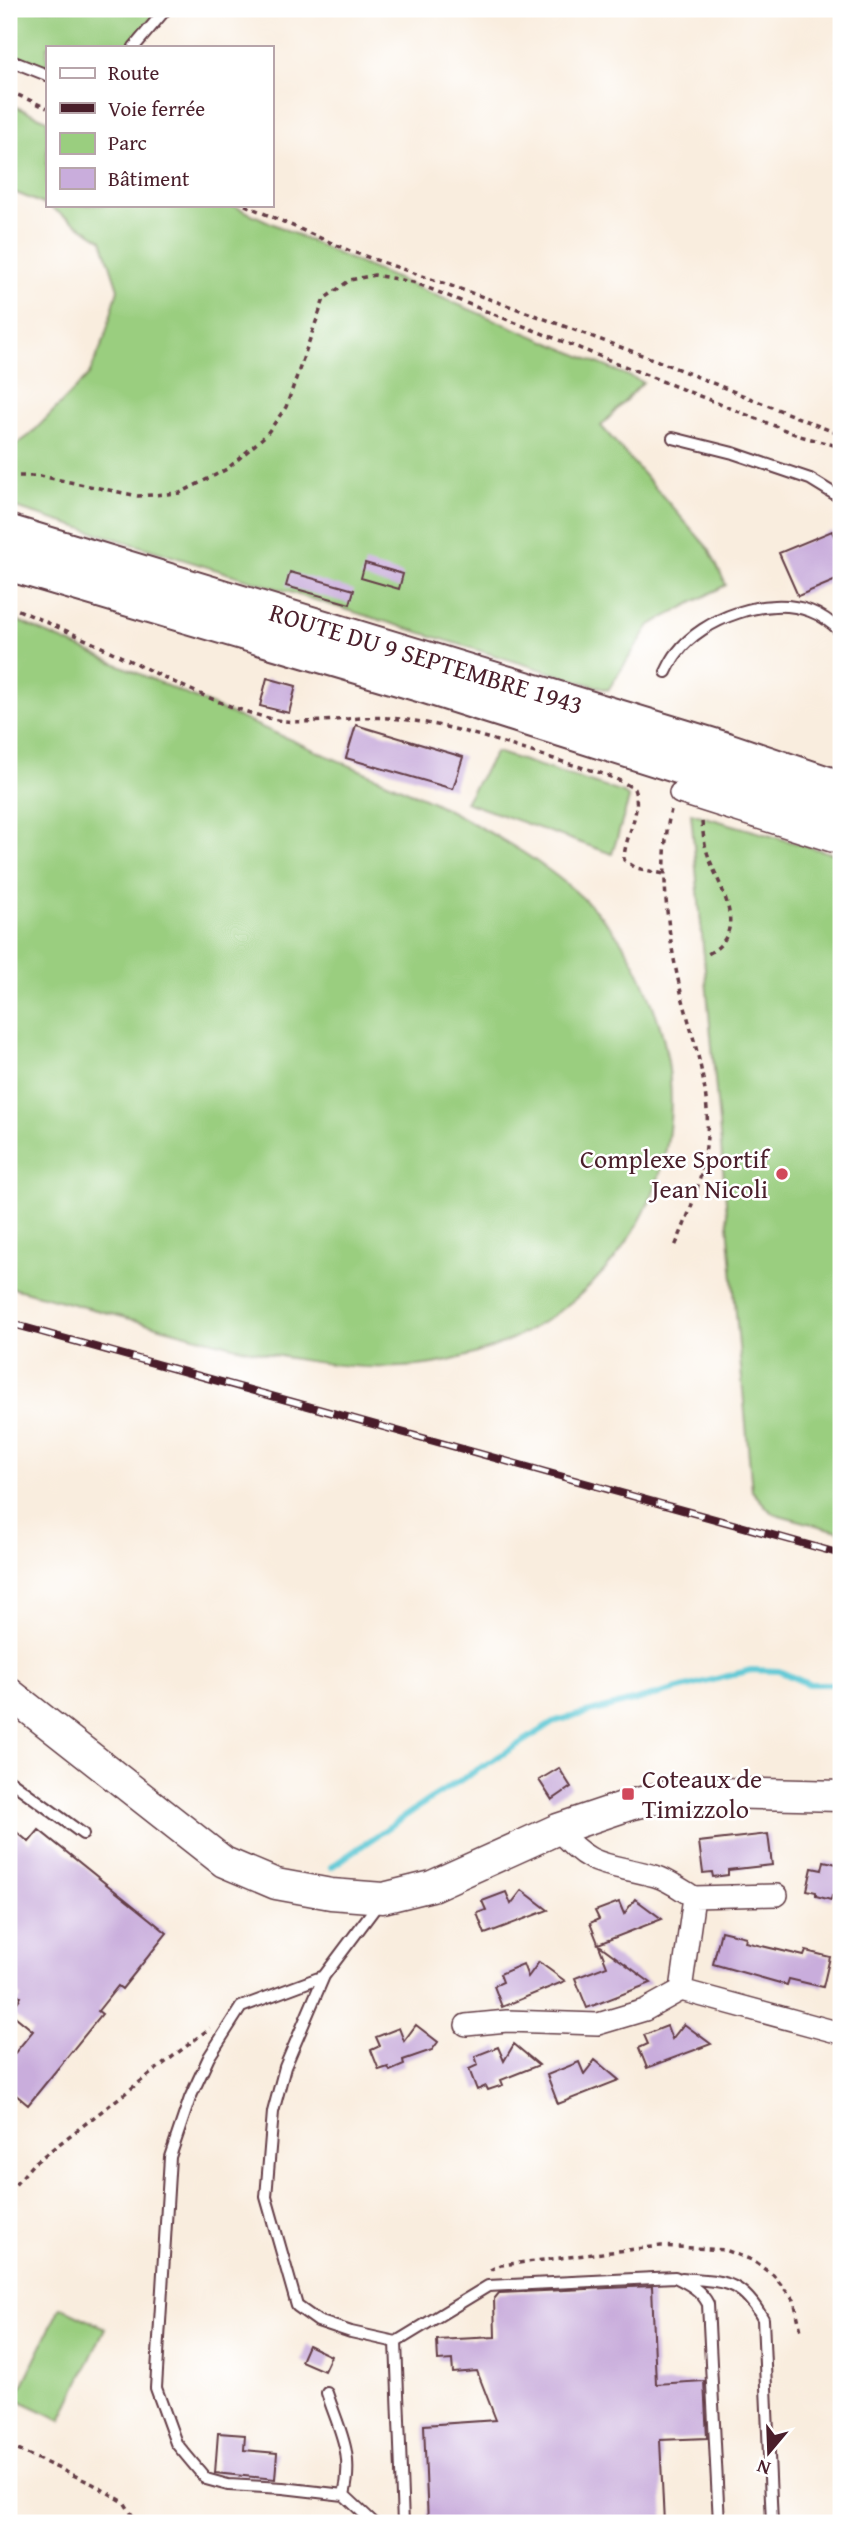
<svg xmlns="http://www.w3.org/2000/svg" width="850" height="2532" font-family="'Gentium Book Plus',serif">
	<style>
		.green { fill: #9ace7f; stroke: #727655; stroke-width: 2 }
		.lines { fill: none; stroke-linecap: round; stroke-linejoin: round }
		.stream { stroke: #5bc7d4; stroke-width: 6 }
		.building { fill: #c9addc }
		.lane-casing { stroke: #643e46; stroke-width: 14 }
		.street-casing { stroke: #643e46; stroke-width: 24 }
		.secondary-casing { stroke: #643e46; stroke-width: 33 }
		.primary-casing { stroke: #643e46; stroke-width: 37 }
		.path { stroke: #643e46; stroke-width: 3.5; stroke-dasharray: 5 5; stroke-linecap: butt }
		.lane { stroke: #fff; stroke-width: 10 }
		.street { stroke: #fff; stroke-width: 21 }
		.secondary { stroke: #fff; stroke-width: 30 }
		.primary { stroke: #fff; stroke-width: 33 }
		.rail-casing { stroke: #4a1f2b; stroke-width: 8 }
		.rail { stroke: #fff; stroke-width: 5; stroke-dasharray: 16; stroke-linecap: butt }
		.poi-dot { fill: #d1495b; stroke: #fff; stroke-width: 2.5 }
		.labels { text-anchor: middle; stroke-width: 5; stroke-linejoin: round; paint-order: stroke }
		.street-label { font-size: 26px; fill: #4a1f2b; stroke: #fff }
		.poi-label { font-size: 26px; fill: #4a1f2b; stroke: #fff; text-anchor: end }
	</style>
	<rect width="100%" height="100%" fill="#fff"/>
	<filter id="ink" filterUnits="userSpaceOnUse"><feTurbulence type="fractalNoise" baseFrequency=".0143" numOctaves="2"/><feDisplacementMap in="SourceGraphic" scale="14" xChannelSelector="R" yChannelSelector="G"/><feConvolveMatrix kernelMatrix="1 2 1 2 8 2 1 2 1" color-interpolation-filters="sRGB"/></filter>
	<filter id="wash" filterUnits="userSpaceOnUse"><feTurbulence type="fractalNoise" baseFrequency=".00686" numOctaves="4" result="noise"/><feDisplacementMap in="SourceGraphic" scale="28" xChannelSelector="R" yChannelSelector="G"/><feGaussianBlur stdDeviation="1.57" result="paint"/><feColorMatrix in="noise" values="0 0 0 0 0 0 0 0 0 0 0 0 0 0 0 0 0 1.4 0 .05"/><feComposite in="paint" operator="in"/></filter>
	<g filter="url(#wash)">
		<rect width="100%" height="100%" fill="#f9edde"/>
		<path class="green" d="M9,9h150l-32,38h-80v23l-38,-16z
			M9,104l38,16v85h185l115,53 296,124 -42,44 108,123 17,36 -76,40 -42,65 -599,-184v-56l21,-15 59,-60 15,-35 14,-51 -16,-49 -54,-34 -39,-16z
			M9,617l422,184c68,35 141,74 188,137 13,18 23,39 31,60 67,163 -35,324 -201,363 -88,20 -200,-10 -285,-33 -52,-14 -104,-27 -155,-41z
			M496,752l128,41 5,6 -17,55 -147,-52z
			M691,813l150,43v676l-69,-19 -20,-22z
			M60,2307l45,21 -44,92 -45,-21z"/>
		<g class="lines">
			<path class="stream" d="M331,1867l99,-68 126,-78 195,-51 28,1 29,13h33"/>
		</g>
		<g id="blocks">
			<path class="building" d="M832,531l6,14 3,-2v35l-43,18 -19,-43z
				M365,563l38,11 -4,15 -38,-11z
				M290,572l64,18 -4,14 -64,-18z
				M267,678l29,8 -7,27 -29,-7z
				M356,725l107,32 -10,32 -107,-31z
				M559,1768l12,19 -19,13 -13,-20z
				M9,1826l20,16 10,-12 128,103 -45,56 -4,-3 -20,25 4,3 -74,91 -19,-16v-29l24,-29 -23,-19 11,-15 -12,-10z
				M768,1834l4,31 -44,5v5l-15,2 -1,-5 -9,1 -4,-31z
				M824,1861l17,4v33l-9,-2 -1,4 -15,-4v-4l-9,-2 5,-22 10,2z
				M522,1890l26,20 -63,24 -8,-21 9,-3 -4,-9 24,-9 5,12z
				M635,1899l27,20 -64,25 53,39 -64,25 -12,-30 32,-12 -17,-43 9,-4 -4,-8 24,-9 5,12z
				M721,1931l25,6 -1,5 59,14 2,-5 24,6 -7,30 -34,-8 -2,6 -74,-21z
				M539,1962l26,19 -63,26 -8,-21 9,-4 -3,-8 23,-10 5,13z
				M684,2024l27,20 -64,24 -8,-20 9,-4 -4,-9 23,-9 5,13z
				M416,2025l22,17 -6,8 -29,10 1,5 -14,6 -2,-4 -9,3 -8,-20 9,-4 -4,-9 23,-9 5,13z
				M514,2044l25,21 -38,15 2,5 -15,5 -2,-4 -9,4 -8,-21 9,-4 -3,-9 23,-9 6,14z
				M595,2060l24,20 -61,24 -11,-29 32,-13 5,12z
				M652,2286l4,98 48,-3 3,57 -47,2 4,83h-236l-4,-98 72,-5 -19,-49 -24,2 -1,-13 -14,1 -1,-21 58,-3 -1,-38 5,-6z
				M308,2345l23,11 -7,15 -23,-10z
				M218,2433l27,2 -1,15 33,3 -2,26 -60,-6z"/>
		</g>
	</g>
	<g filter="url(#ink)">
		<use href="#blocks" fill-opacity="0" stroke="#643e46" stroke-width="2"/>
		<g class="lines">
			<g class="lane-casing">
				<path id="lane" d="M134,47l32,-38
					M9,60l38,15
					M673,438l60,15 77,26 31,19
					M666,672c3,-6 6,-13 11,-19 26,-35 91,-58 133,-42 11,4 23,13 31,21
					M9,1780l74,54
					M324,1976l-39,91 -12,45 -7,85 31,109 21,15 33,11 45,10 7,181
					M682,2278c42,4 59,1 81,41l9,204
					M396,2342l92,-56 187,-9c14,7 26,13 33,27l11,219
					M327,2393c13,39 27,61 17,102
					M374,2523l-30,-28 -61,-7 -55,-3 -22,-6 -30,-36 -20,-55 14,-231 20,-59 19,-41 32,-50 83,-31 57,-76"/>
			</g>
			<g class="street-casing">
				<path id="street" d="M680,793l161,51
					M694,1897l83,-2
					M681,1990l159,43
					M466,2025l41,-4 91,3 47,-14 36,-20 13,-93c-12,-7 -25,-17 -39,-21 -46,-13 -65,-6 -97,-47"/>
			</g>
			<g class="secondary-casing">
				<path id="secondary" d="M9,1693l215,169 52,22 55,10 52,4 49,-12 126,-57 71,-24 37,-9 52,-3 123,3"/>
			</g>
			<g class="primary-casing">
				<g id="primary">
					<path id="s1" d="M9,532l716,217 116,39"/>
					<path d="M9,564l415,122 417,132"/>
				</g>
			</g>
			<path class="path" d="M9,91l38,17
				M245,205l105,46 165,57 143,53 183,74
				M9,476h31l98,20 42,-3 47,-24 39,-34 20,-28 38,-108 26,-19 24,-5 39,7 387,154 41,11
				M9,606c37,16 75,32 111,50 48,23 97,49 148,62 39,10 81,-3 122,0 58,5 109,24 164,41 26,9 57,14 80,30 9,24 -10,47 -10,71l12,8 28,6
				M671,810c-14,55 -2,136 12,190 12,45 27,89 24,136 -3,41 -17,76 -33,113
				M702,822c1,11 2,22 6,33 11,33 45,78 -4,101
				M9,2192l24,-28 177,-136
				M490,2270l11,-5 160,-19 64,4 27,10 21,15 21,25 7,31
				M9,2446l84,38 31,18 13,21"/>
			<use href="#lane" class="lane"/>
			<use href="#street" class="street"/>
			<use href="#secondary" class="secondary"/>
			<use href="#primary" class="primary"/>
			<g class="rail-casing">
				<path id="rail" d="M9,1323l832,231"/>
			</g>
			<use href="#rail" class="rail"/>
		</g>
	</g>
	<g class="poi-dot">
		<circle cx="782" cy="1174" r="7"/>
		<rect x="621" y="1787" width="14" height="14" rx="3.5"/>
	</g>
	<g class="labels">
		<g class="street-label">
			<text dy="9" stroke="none"><textPath href="#s1" startOffset="436">ROUTE DU 9 SEPTEMBRE 1943</textPath></text>
		</g>
		<g class="poi-label">
			<text x="768" y="1168">Complexe Sportif<tspan x="768" dy="30">Jean Nicoli</tspan></text>
			<text x="642" y="1788" text-anchor="start">Coteaux de<tspan x="642" dy="30">Timizzolo</tspan></text>
		</g>
	</g>
	<rect width="850" height="2532" fill="none" stroke="#fff" stroke-width="35"/>
	<rect x="46" y="46" width="228" height="161" fill="#ffffff" stroke="#b7a5aa" stroke-width="2"/>
	<rect x="60" y="68" width="35" height="10" fill="#ffffff" stroke="#b7a5aa" stroke-width="2"/>
	<text x="108" y="80" font-size="21" fill="#4a1f2b">Route</text>
	<rect x="60" y="103" width="35" height="10" fill="#4a1f2b" stroke="#b7a5aa" stroke-width="2"/>
	<text x="108" y="116" font-size="21" fill="#4a1f2b">Voie ferrée</text>
	<rect x="60" y="133" width="35" height="21" fill="#9ace7f" stroke="#b7a5aa" stroke-width="2"/>
	<text x="108" y="150" font-size="21" fill="#4a1f2b">Parc</text>
	<rect x="60" y="168" width="35" height="21" fill="#c9addc" stroke="#b7a5aa" stroke-width="2"/>
	<text x="108" y="186" font-size="21" fill="#4a1f2b">Bâtiment</text>
	<g transform="translate(769 2452) rotate(199)" stroke="#ffffff" stroke-width="5" paint-order="stroke">
	<path d="M0-5L12 26L0 18L-12 26Z" fill="#4a1f2b"/>
	<text y="-10" font-size="19" font-weight="bold" text-anchor="middle" fill="#4a1f2b">N</text>
	</g>
</svg>
